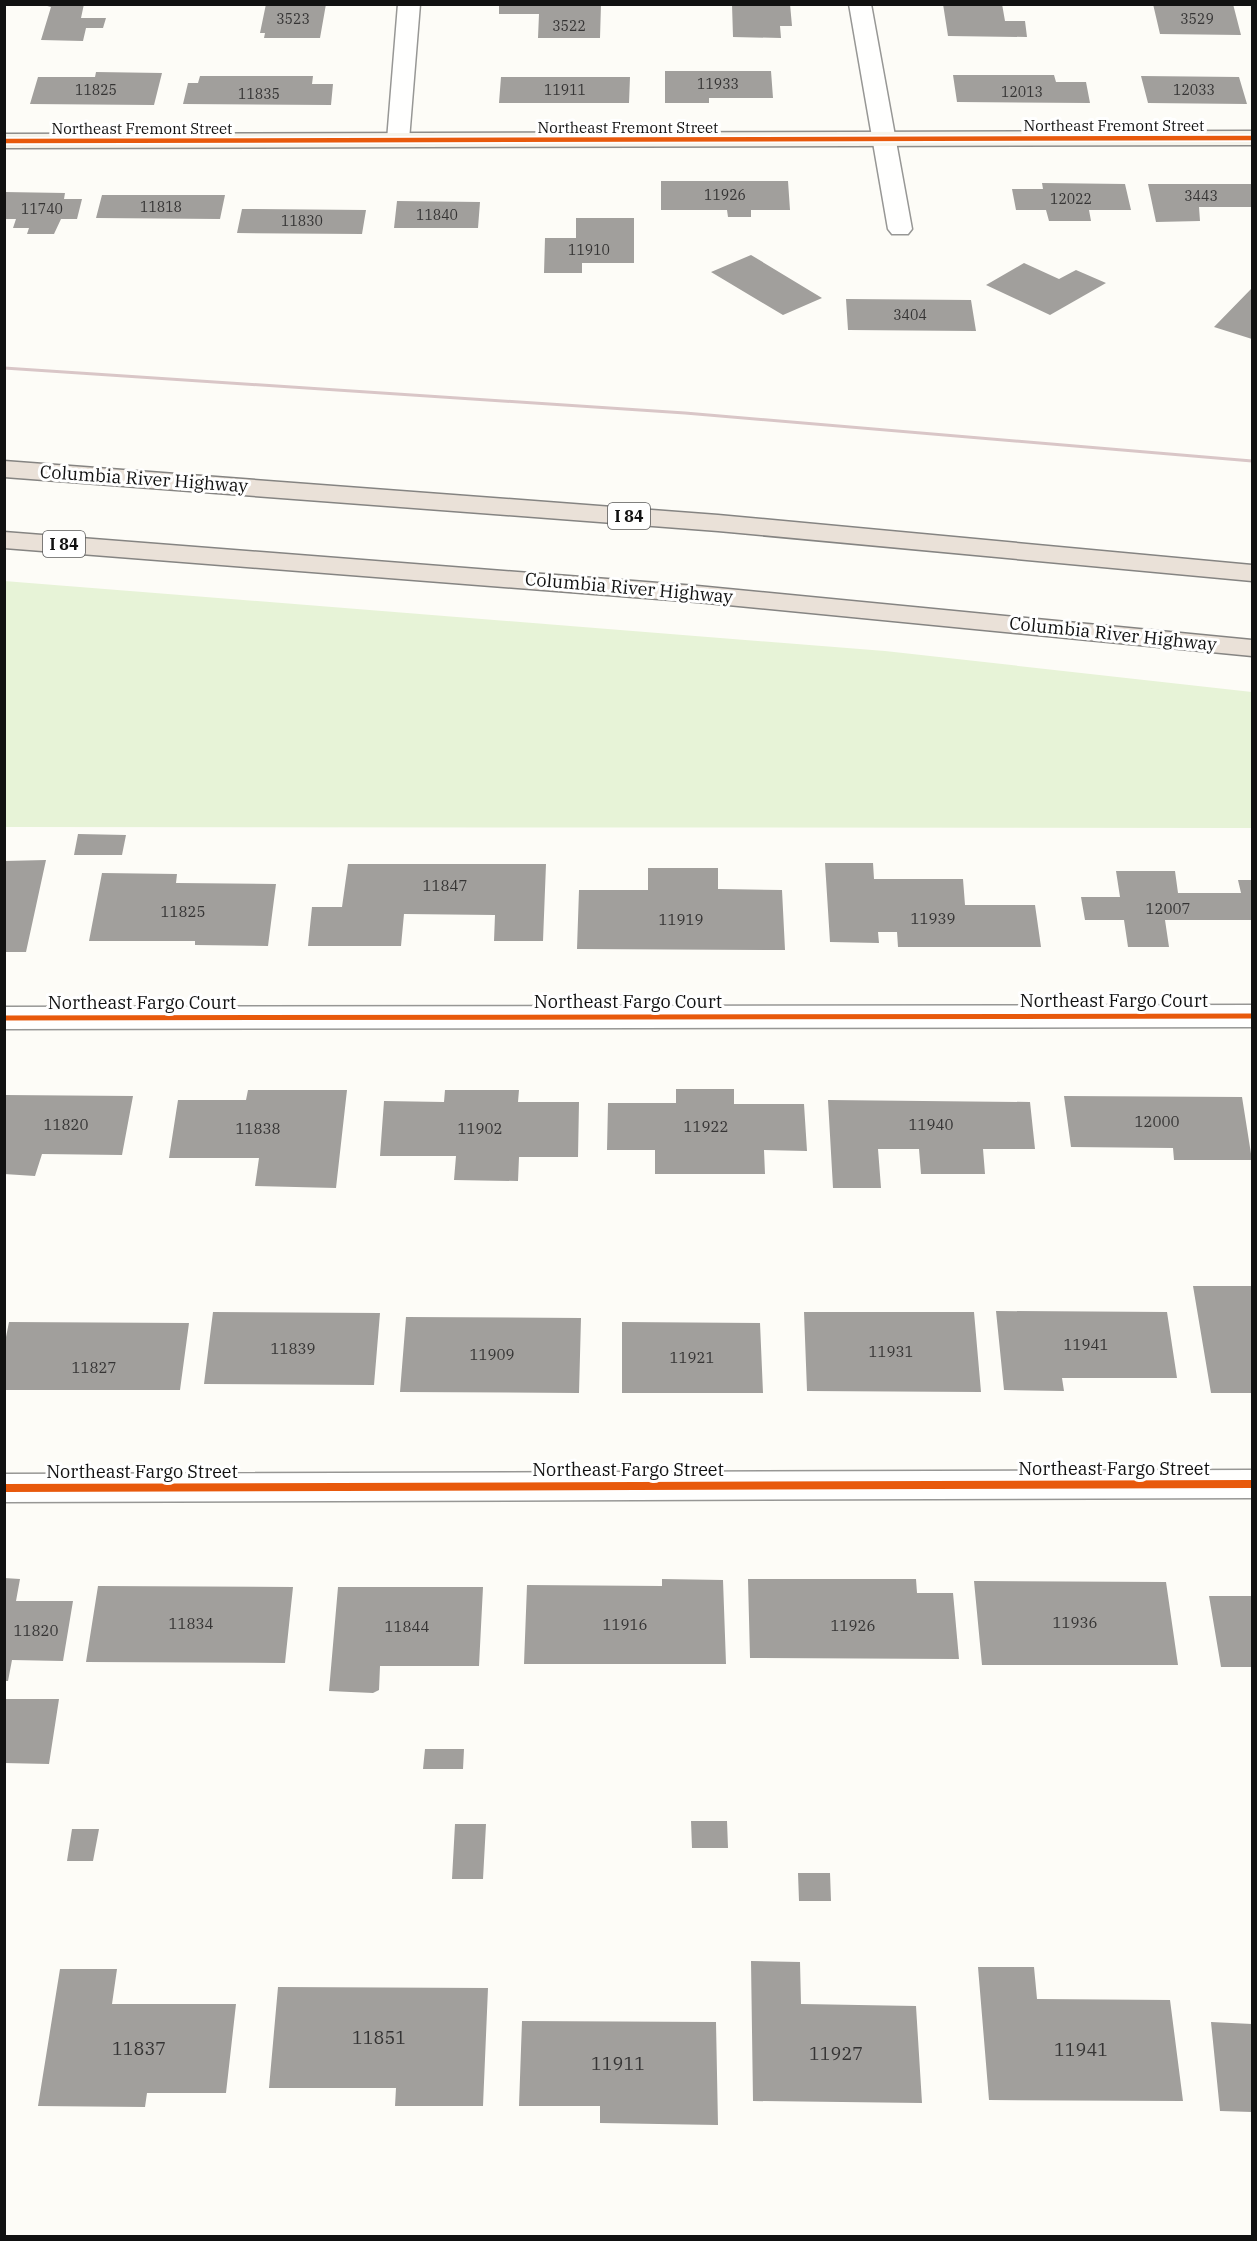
<svg xmlns="http://www.w3.org/2000/svg" width="1257" height="2241" font-family="'IBM Plex Serif',serif">
	<style>
		.green { fill: #e7f3d7 }
		.building { fill: #a19f9c }
		.lines { fill: none; stroke-linecap: round; stroke-linejoin: round }
		.street-casing { stroke: #979795; stroke-width: 3 }
		.secondary-casing { stroke: #8e8d8b; stroke-width: 3 }
		.highway-casing { stroke: #858482; stroke-width: 3 }
		.street { fill: #fffffe; fill-rule: evenodd }
		.secondary { fill: #f6f4eb; fill-rule: evenodd }
		.highway { fill: #eae1d8; fill-rule: evenodd }
		.rail { stroke: #d9c6c7; stroke-width: 3 }
		.cycleway-far2-casing { stroke: #fff; stroke-width: 8 }
		.cycleway-far1-casing { stroke: #fff; stroke-width: 9 }
		.cycleway-casing { stroke: #fff; stroke-width: 11 }
		.cycleway-far2 { stroke: #e8590c; stroke-width: 4.5 }
		.cycleway-far1 { stroke: #e8590c; stroke-width: 5 }
		.cycleway { stroke: #e8590c; stroke-width: 8 }
		.labels { text-anchor: middle; stroke-width: 6; stroke-linejoin: round; paint-order: stroke }
		.far-number-label { font-size: 14px; fill: #353434 }
		.far-street-label { font-size: 15px; fill: #111; stroke: #fff }
		.number-label { font-size: 15px; fill: #353434 }
		.shield { fill: #fff; stroke: #585858; stroke-width: 1.5 }
		.shield-label { font-size: 16px; font-weight: bold; fill: #111 }
		.street-label { font-size: 18px; fill: #111; stroke: #fff }
		.near-number-label { font-size: 18px; fill: #353434 }
	</style>
	<rect width="100%" height="100%" fill="#fdfcf7"/>
	<path class="green" d="M4,581l881,70 367,41v136l-1247,-1z"/>
	<path class="building" d="M40,4h44l-3,14h25l-3,10h-17l-3,13 -42,-1 10,-33z
		M266,4h60l-6,34h-56l1,-5h-5z
		M499,4h102l-1,34h-62l1,-24h-40z
		M732,4h58l2,22h-12l1,12 -48,-1z
		M943,4h59l3,17h20l2,16 -79,-1z
		M1153,4h80l8,31 -81,-1z
		M665,71h106l2,27h-64v5h-44z
		M96,72l66,1 -8,32 -124,-1 8,-27h57z
		M953,75h101l2,7h30l4,21 -133,-1z
		M200,76h113l-1,8h21l-2,21 -148,-1 5,-21h10z
		M1141,76l98,1 8,27 -99,-1z
		M501,77h129l-1,26h-130z
		M661,181h127l2,29h-39v7h-23l-1,-7h-66z
		M1042,183l83,1 6,26h-42l2,11h-42l-3,-11h-30l-4,-21h31z
		M1148,184h104v23h-53l1,14 -44,1z
		M4,192l61,1 -1,6h18l-5,20h-16l-7,15h-27l2,-6h-16l3,-9h-12z
		M102,195h123l-5,24 -124,-1z
		M397,201l83,1 -2,26h-84z
		M242,209l124,1 -4,24 -125,-1z
		M576,218h58v45h-52v10h-38l1,-35h31z
		M751,255l71,43 -39,17 -72,-43z
		M1024,263l35,16 17,-9 30,13 -56,32 -64,-30z
		M1252,288v51l-38,-12z
		M846,299l125,1 5,31 -128,-1z
		M78,834l48,1 -4,20h-48z
		M46,860l-20,92h-22v-91z
		M825,863h48l1,16h89l2,26h70l6,42h-143l-1,-15h-19l1,11 -49,-1z
		M348,864h198l-3,77h-49l1,-26 -91,-1 -3,32h-93l4,-39h30z
		M648,868h70v21l64,1 3,60 -208,-1 2,-59h69z
		M1116,871h59l3,22h63l-3,-13h14v40h-87l4,27h-41l-4,-27h-39l-4,-23h39z
		M102,873l75,1 -1,9 100,1 -8,62 -73,-1v-4h-106z
		M676,1089h58v15h70l3,47 -43,-1 1,24h-110v-24h-48l1,-47h68z
		M248,1090h99l-11,98 -81,-2 4,-28h-90l9,-58h68z
		M445,1090h74l-1,12h61l-1,55h-59l-1,24 -64,-1 2,-24h-76l4,-55 60,1z
		M4,1095l129,1 -11,59 -80,-1 -7,22 -31,-2z
		M1064,1096l178,1 10,63h-78l-1,-12 -102,-1z
		M828,1100l202,2 5,47h-52l2,25h-64l-2,-25h-41l3,39h-48z
		M1193,1286h59v107h-41z
		M996,1311l171,1 10,66h-115l2,13 -60,-1z
		M213,1312l167,1 -6,72 -170,-1z
		M804,1312h170l7,80 -174,-1z
		M406,1317l175,1 -2,75 -179,-1z
		M9,1322l180,1 -9,67h-176v-43z
		M622,1322l138,1 3,70h-141z
		M4,1578l16,1 -4,22h57l-10,60 -51,-1 -4,21h-4z
		M662,1579l61,1 3,84h-202l3,-79 135,1z
		M748,1579h168l1,14h36l6,66 -209,-1z
		M974,1581l192,1 12,83h-196z
		M98,1586l195,1 -8,76 -199,-1z
		M338,1587h145l-4,79h-99l-1,24 -6,3 -44,-2z
		M1209,1596h43v71h-31z
		M4,1699h55l-10,65 -45,-1z
		M425,1749h39l-1,20h-40z
		M691,1821h36l1,27h-36z
		M455,1824h31l-3,55h-31z
		M72,1829h27l-6,32h-26z
		M798,1873h32l1,28h-32z
		M751,1961l49,1 1,42 115,2 6,97 -169,-2z
		M978,1967h56l3,32 133,1 13,101 -194,-1z
		M60,1969h57l-5,35h124l-10,89h-79l-2,14 -107,-1z
		M278,1987l210,1 -5,118h-88l1,-18h-127z
		M522,2021l194,1 2,103 -118,-2v-17h-81z
		M1211,2022l41,2v88l-32,-1z"/>
	<g class="lines">
		<g class="street-casing">
			<path id="street" d="M398,4h22l-11,136 -3,5h-16l-3,-5z
				M849,4h22l41,225 -4,5h-16l-4,-5z
				M1252,1005v22l-1248,2v-22z
				M1252,1470v28l-1248,4v-28z"/>
		</g>
		<g class="secondary-casing">
			<path id="secondary" d="M1252,131v14l-1248,3v-14z"/>
		</g>
		<g class="highway-casing">
			<path id="highway" d="M4,461l714,54 534,50v16l-534,-50 -714,-54z
				M4,532l693,54 555,54v16l-555,-54 -693,-54z"/>
		</g>
		<use href="#street" class="street"/>
		<use href="#secondary" class="secondary"/>
		<use href="#highway" class="highway"/>
		<path class="rail" d="M4,368l681,45 567,48"/>
		<g class="cycleway-far2-casing">
			<path id="cycleway-far2" d="M4,141l1248,-3"/>
		</g>
		<g class="cycleway-far1-casing">
			<path id="cycleway-far1" d="M4,1018l1248,-2"/>
		</g>
		<g class="cycleway-casing">
			<path id="cycleway" d="M4,1488l1248,-4"/>
		</g>
		<use href="#cycleway-far2" class="cycleway-far2"/>
		<use href="#cycleway-far1" class="cycleway-far1"/>
		<use href="#cycleway" class="cycleway"/>
	</g>
	<g class="labels">
		<g class="far-number-label">
			<text x="293" y="24">3523</text>
			<text x="1197" y="24">3529</text>
			<text x="569" y="31">3522</text>
			<text x="718" y="89">11933</text>
			<text x="96" y="95">11825</text>
			<text x="565" y="95">11911</text>
			<text x="1194" y="95">12033</text>
			<text x="1022" y="97">12013</text>
			<text x="259" y="99">11835</text>
			<text x="725" y="200">11926</text>
			<text x="1201" y="201">3443</text>
			<text x="1071" y="204">12022</text>
			<text x="161" y="212">11818</text>
			<text x="42" y="214">11740</text>
			<text x="437" y="220">11840</text>
			<text x="302" y="226">11830</text>
			<text x="589" y="255">11910</text>
			<text x="910" y="320">3404</text>
		</g>
		<g class="far-street-label">
			<text x="1114" y="131">Northeast Fremont Street</text>
			<text x="628" y="133">Northeast Fremont Street</text>
			<text x="142" y="134">Northeast Fremont Street</text>
		</g>
		<g class="number-label">
			<text x="445" y="891">11847</text>
			<text x="1168" y="914">12007</text>
			<text x="183" y="917">11825</text>
			<text x="933" y="924">11939</text>
			<text x="681" y="925">11919</text>
			<text x="1157" y="1127">12000</text>
			<text x="66" y="1130">11820</text>
			<text x="931" y="1130">11940</text>
			<text x="706" y="1132">11922</text>
			<text x="258" y="1134">11838</text>
			<text x="480" y="1134">11902</text>
			<text x="1086" y="1350">11941</text>
			<text x="293" y="1354">11839</text>
			<text x="891" y="1357">11931</text>
			<text x="492" y="1360">11909</text>
			<text x="692" y="1363">11921</text>
			<text x="94" y="1373">11827</text>
			<text x="1075" y="1628">11936</text>
			<text x="191" y="1629">11834</text>
			<text x="625" y="1630">11916</text>
			<text x="853" y="1631">11926</text>
			<text x="407" y="1632">11844</text>
			<text x="36" y="1636">11820</text>
		</g>
		<g class="shield">
			<rect x="608" y="503" width="42" height="26" rx="4.5"/>
			<rect x="43" y="531" width="42" height="26" rx="4.5"/>
		</g>
		<g class="shield-label">
			<text x="629" y="522">I 84</text>
			<text x="64" y="550">I 84</text>
		</g>
		<g class="street-label">
			<text transform="translate(144 479) rotate(4)" y="6">Columbia River Highway</text>
			<text transform="translate(629 588) rotate(5)" y="6">Columbia River Highway</text>
			<text transform="translate(1113 634) rotate(6)" y="6">Columbia River Highway</text>
			<text x="1114" y="1007">Northeast Fargo Court</text>
			<text x="628" y="1008">Northeast Fargo Court</text>
			<text x="142" y="1009">Northeast Fargo Court</text>
			<text x="1114" y="1475">Northeast Fargo Street</text>
			<text x="628" y="1476">Northeast Fargo Street</text>
			<text x="142" y="1478">Northeast Fargo Street</text>
		</g>
		<g class="near-number-label">
			<text x="379" y="2044">11851</text>
			<text x="139" y="2055">11837</text>
			<text x="1081" y="2056">11941</text>
			<text x="836" y="2060">11927</text>
			<text x="618" y="2070">11911</text>
		</g>
	</g>
	<rect width="1257" height="2241" fill="none" stroke="#111111" stroke-width="12"/>
</svg>
